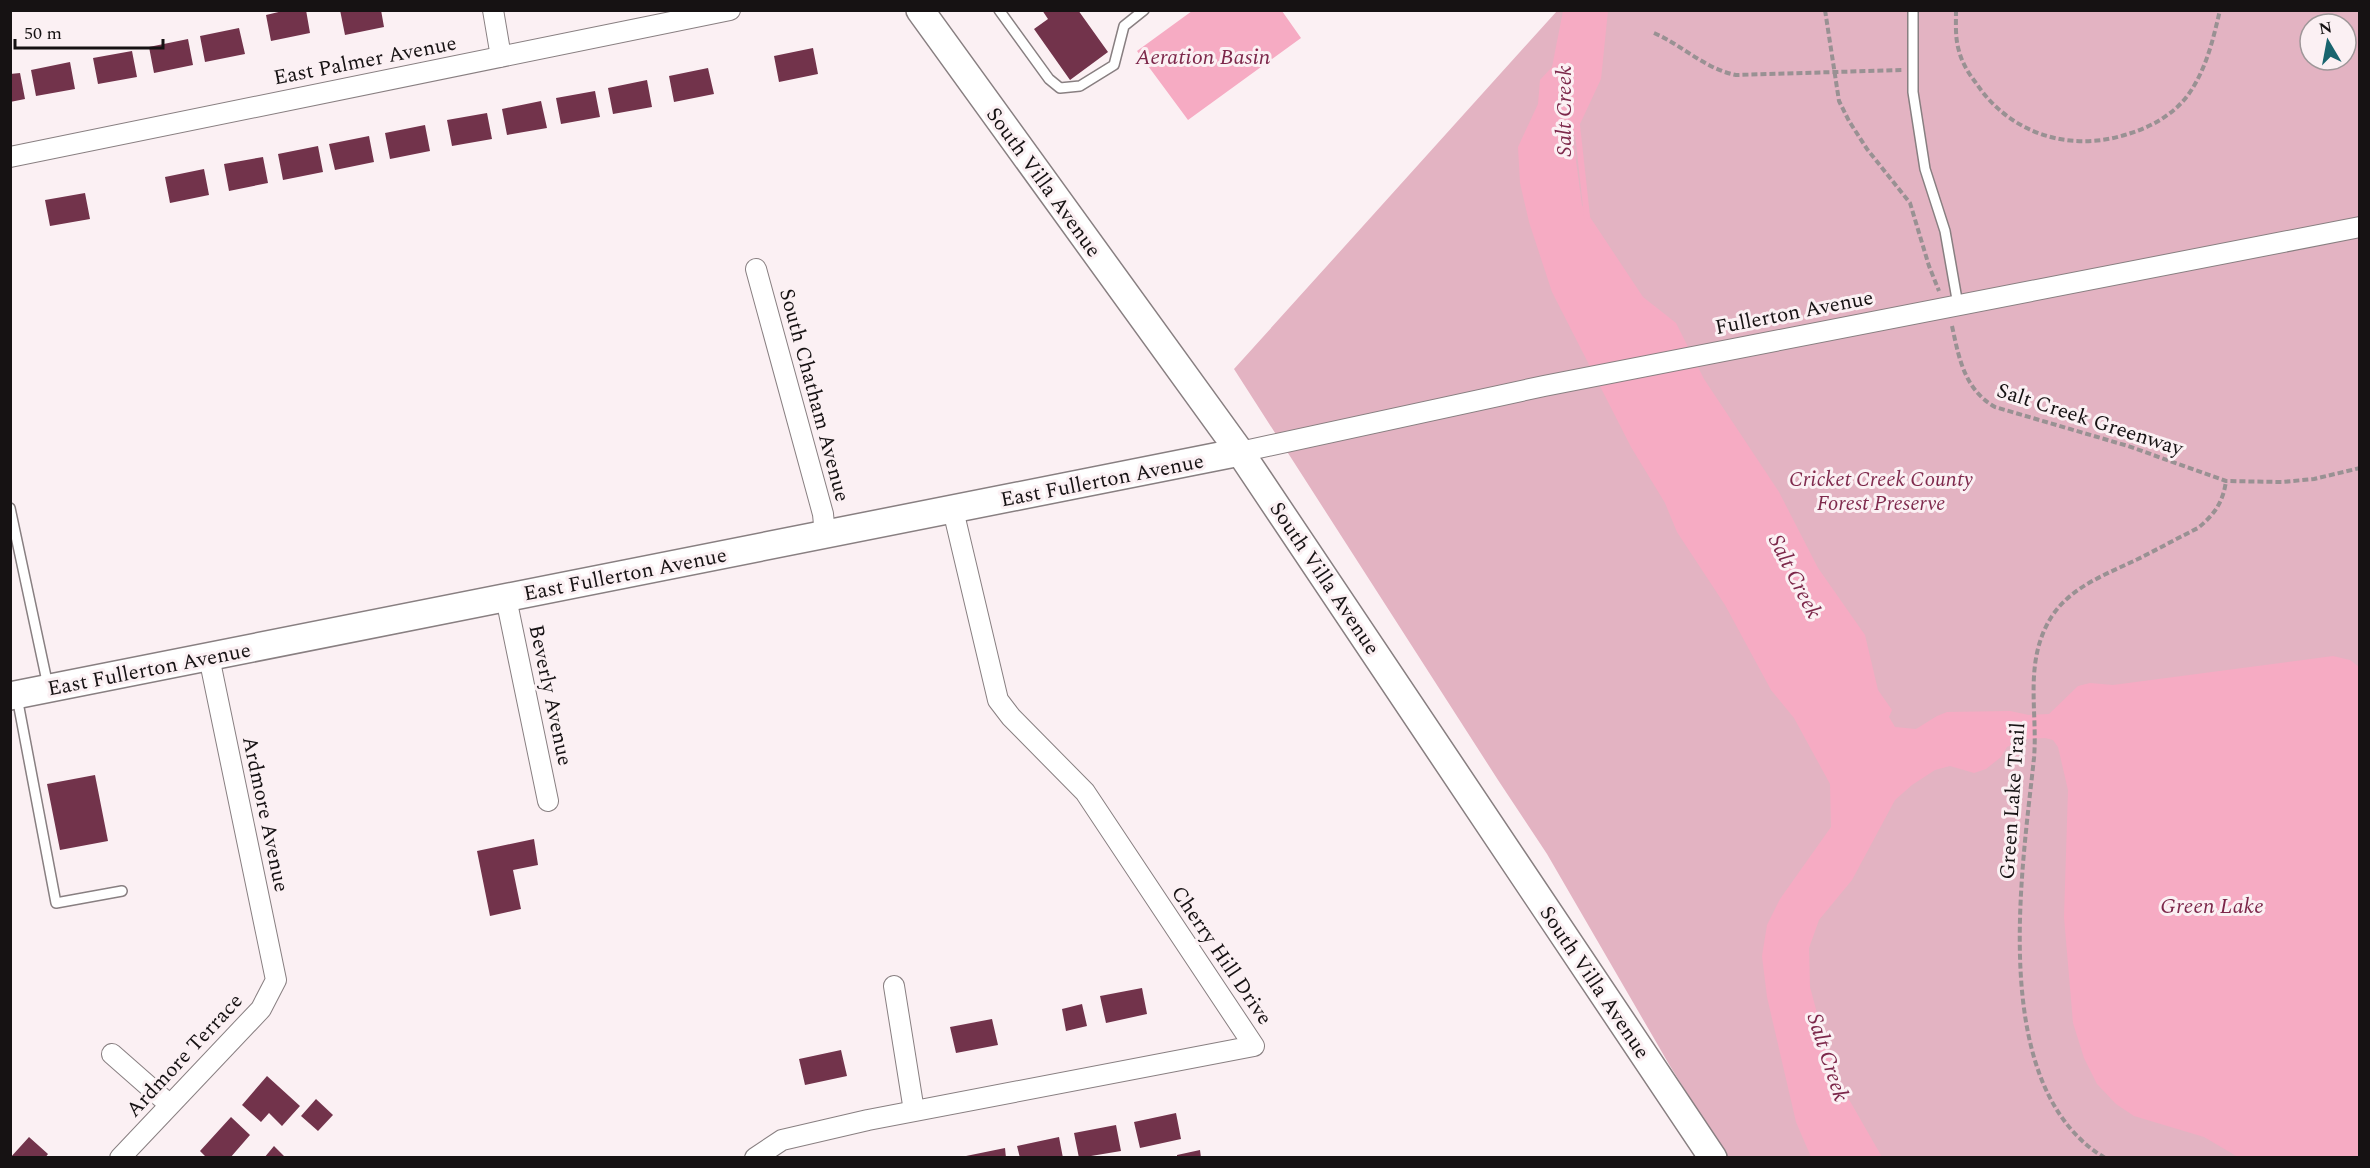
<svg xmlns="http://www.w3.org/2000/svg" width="2370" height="1168" font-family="Spectral,serif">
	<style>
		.green { fill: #e3b3c2; fill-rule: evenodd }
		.water { fill: #f6abc3 }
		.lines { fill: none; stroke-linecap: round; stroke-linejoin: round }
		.stream { stroke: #f6abc3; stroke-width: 6 }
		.building { fill: #72334b }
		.lane-casing { stroke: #887f81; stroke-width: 12 }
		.street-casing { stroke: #887f81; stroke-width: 22 }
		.secondary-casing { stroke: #887f81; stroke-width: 30 }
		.path { stroke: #999193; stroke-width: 4; stroke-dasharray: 6 3; stroke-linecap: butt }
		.lane { stroke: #fff; stroke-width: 9 }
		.street { stroke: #fff; stroke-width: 20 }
		.secondary { stroke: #fff; stroke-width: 27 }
		.labels { text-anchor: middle; stroke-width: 6; stroke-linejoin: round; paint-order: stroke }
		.street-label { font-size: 21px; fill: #161213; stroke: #fbf0f3 }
		.park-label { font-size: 21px; font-style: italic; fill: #7f2a4d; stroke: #fbf0f3 }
		.water-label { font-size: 22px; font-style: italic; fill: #7c274a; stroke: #fbf0f3 }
	</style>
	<rect width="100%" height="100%" fill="#fbf0f3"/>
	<path class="green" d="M1557,11h802v1146h-632l-57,-91 -123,-212 -49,-74 -264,-411zM2310,24h36v36h-36z"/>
	<path class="water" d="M1192,11h90l19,27 -113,82 -51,-69z
		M1563,11h45l-7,68 -28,60 9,66 61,92 33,26 28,56 75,113 39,76 47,67 13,55 14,20 -3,7 6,10 21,2 21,-13 10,-4 63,-1 19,4 20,-1 29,-28 12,-3 23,2 220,-29 17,4 9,7v490h-121l-34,-20 -70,-21 -18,-12 -19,-20 -13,-26 -11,-35 -9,-106 4,-127 -10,-43 -5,-7 -8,-2 -19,1 -19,8 -6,10 -15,12 -12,4 -24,-7 -15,4 -23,15 -17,15 -43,80 -33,40 -10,28 1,39 14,52 15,43 43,75h-71l-15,-35 -29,-125 -5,-41 5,-31 13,-26 51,-72 -1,-43 -36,-66 -23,-28 -46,-85 -48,-73 -12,-29 -34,-56 -79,-155 -23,-70 -9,-39 -2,-36 20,-43 2,-24 12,-13z"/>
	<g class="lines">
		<path class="stream" d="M1577,125l10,91"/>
	</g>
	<path class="building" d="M287,10h19l4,23 -39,8 -5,-26z
		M340,10h41l3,17 -39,8z
		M1042,10h36l30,42 -38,28 -36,-51 14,-10z
		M239,28l6,26 -40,8 -5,-26z
		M188,39l5,26 -39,8 -5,-26z
		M813,48l5,26 -39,8 -5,-26z
		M132,51l5,26 -39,7 -5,-26z
		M70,62l5,27 -39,7 -5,-26z
		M708,68l6,26 -40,8 -5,-26z
		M20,73l5,26 -15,3v-28z
		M647,80l5,27 -39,7 -5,-26z
		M595,91l5,26 -39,7 -5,-26z
		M541,101l6,27 -40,7 -5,-26z
		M487,113l5,26 -40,7 -5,-26z
		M425,125l5,26 -40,8 -5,-26z
		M369,136l5,26 -39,8 -6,-26z
		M318,146l5,26 -40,8 -5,-26z
		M263,157l5,26 -39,8 -5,-27z
		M204,169l5,26 -39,8 -5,-26z
		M85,193l5,26 -40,7 -5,-26z
		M95,775l13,66 -48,9 -13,-66z
		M534,839l4,26 -25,5 8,39 -31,7 -13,-65z
		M1142,988l5,26 -41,9 -6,-27z
		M1082,1004l5,22 -21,5 -4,-22z
		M992,1019l6,26 -42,8 -6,-26z
		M841,1050l6,26 -42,9 -6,-26z
		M267,1076l33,30 -18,20 -13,-13 -8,9 -19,-17z
		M316,1099l17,16 -15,16 -17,-15z
		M1176,1113l5,26 -41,9 -6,-26z
		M231,1117l19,18 -20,23h-23l-7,-7z
		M1116,1125l5,26 -42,7 -5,-25z
		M29,1137l19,17 -3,4h-35z
		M1059,1137l4,21h-43l-3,-12z
		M274,1146l12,12h-22z
		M1005,1148l1,10h-40v-2z
		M1200,1150l1,8h-24v-3z"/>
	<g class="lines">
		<g class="lane-casing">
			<path id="lane" d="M999,10l50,69 11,9 20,-2 34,-21 10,-39 20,-16
				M1913,10v82l12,77 20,62 13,74
				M10,508l38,178
				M17,697l39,206 66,-12"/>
		</g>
		<g class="street-casing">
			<path id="street" d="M493,10l8,47
				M10,157l720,-147
				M756,269l67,245 2,21
				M1240,452l304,-66 816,-159
				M506,598l42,203
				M894,986l20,125
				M112,1054l58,51
				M120,1158l141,-149 15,-29 -67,-323
				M755,1158l27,-18 86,-20 386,-74 -169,-254 -74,-75 -13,-17 -45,-190"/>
		</g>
		<g class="secondary-casing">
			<path id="secondary" d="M920,10l320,442 473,706
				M10,696l1230,-244"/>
		</g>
		<path class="path" d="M1825,10l14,91 10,20 18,28 43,54 19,63 10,25
			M1956,10c0,14 -1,28 3,41 3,12 10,23 17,32 34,51 94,70 152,51 23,-7 45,-19 60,-39 18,-25 25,-55 32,-85
			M1654,33c28,12 51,36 82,42l166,-5
			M1952,326c7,32 12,63 43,81l133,39 98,35 56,1 32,-3 46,-11
			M2105,1158c-118,-71 -83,-286 -71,-400 4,-47 -11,-97 18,-142 20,-30 55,-42 86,-57 20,-10 40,-21 60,-31 17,-14 25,-26 28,-47"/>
		<use href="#lane" class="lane"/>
		<use href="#street" class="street"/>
		<use href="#secondary" class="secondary"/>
	</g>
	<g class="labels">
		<g class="street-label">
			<text transform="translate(365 60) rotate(-11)" y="7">East Palmer Avenue</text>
			<text transform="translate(1044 182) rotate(54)" y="7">South Villa Avenue</text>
			<text transform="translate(1794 312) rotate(-11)" y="7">Fullerton Avenue</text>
			<text transform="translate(815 395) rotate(75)" y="7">South Chatham Avenue</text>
			<text transform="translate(2090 419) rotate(18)" y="7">Salt Creek Greenway</text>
			<text transform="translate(1102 480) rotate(-11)" y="7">East Fullerton Avenue</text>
			<text transform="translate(625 574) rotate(-11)" y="7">East Fullerton Avenue</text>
			<text transform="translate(1325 578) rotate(56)" y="7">South Villa Avenue</text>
			<text transform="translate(149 669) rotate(-11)" y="7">East Fullerton Avenue</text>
			<text transform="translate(551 695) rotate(78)" y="7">Beverly Avenue</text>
			<text transform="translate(2012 801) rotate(-86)" y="7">Green Lake Trail</text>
			<text transform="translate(266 814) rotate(78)" y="7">Ardmore Avenue</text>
			<text transform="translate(1222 955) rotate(56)" y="7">Cherry Hill Drive</text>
			<text transform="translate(1595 982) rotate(56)" y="7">South Villa Avenue</text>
			<text transform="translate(184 1055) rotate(-47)" y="7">Ardmore Terrace</text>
		</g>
		<g class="park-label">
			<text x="1881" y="486">Cricket Creek County<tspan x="1881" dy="24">Forest Preserve</tspan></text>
		</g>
		<g class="water-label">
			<text x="1203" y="64">Aeration Basin</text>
			<text transform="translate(1563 111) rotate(-90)" y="8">Salt Creek</text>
			<text transform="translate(1796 576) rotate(63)" y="8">Salt Creek</text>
			<text x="2212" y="913">Green Lake</text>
			<text transform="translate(1829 1057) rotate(72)" y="8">Salt Creek</text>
		</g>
	</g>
	<rect width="2370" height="1168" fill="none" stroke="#161213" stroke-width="24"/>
	<g transform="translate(2328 42) rotate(350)"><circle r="28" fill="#fbf0f3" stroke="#9f9799" stroke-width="1.5"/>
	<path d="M0-4.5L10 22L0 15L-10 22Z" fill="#18646e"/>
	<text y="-9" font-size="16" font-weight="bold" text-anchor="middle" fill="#161213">N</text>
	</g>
	<path d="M15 39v9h148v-9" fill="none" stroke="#161213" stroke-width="3"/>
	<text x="24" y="39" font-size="18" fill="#161213" stroke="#fbf0f3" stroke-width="4.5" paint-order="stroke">50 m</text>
</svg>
